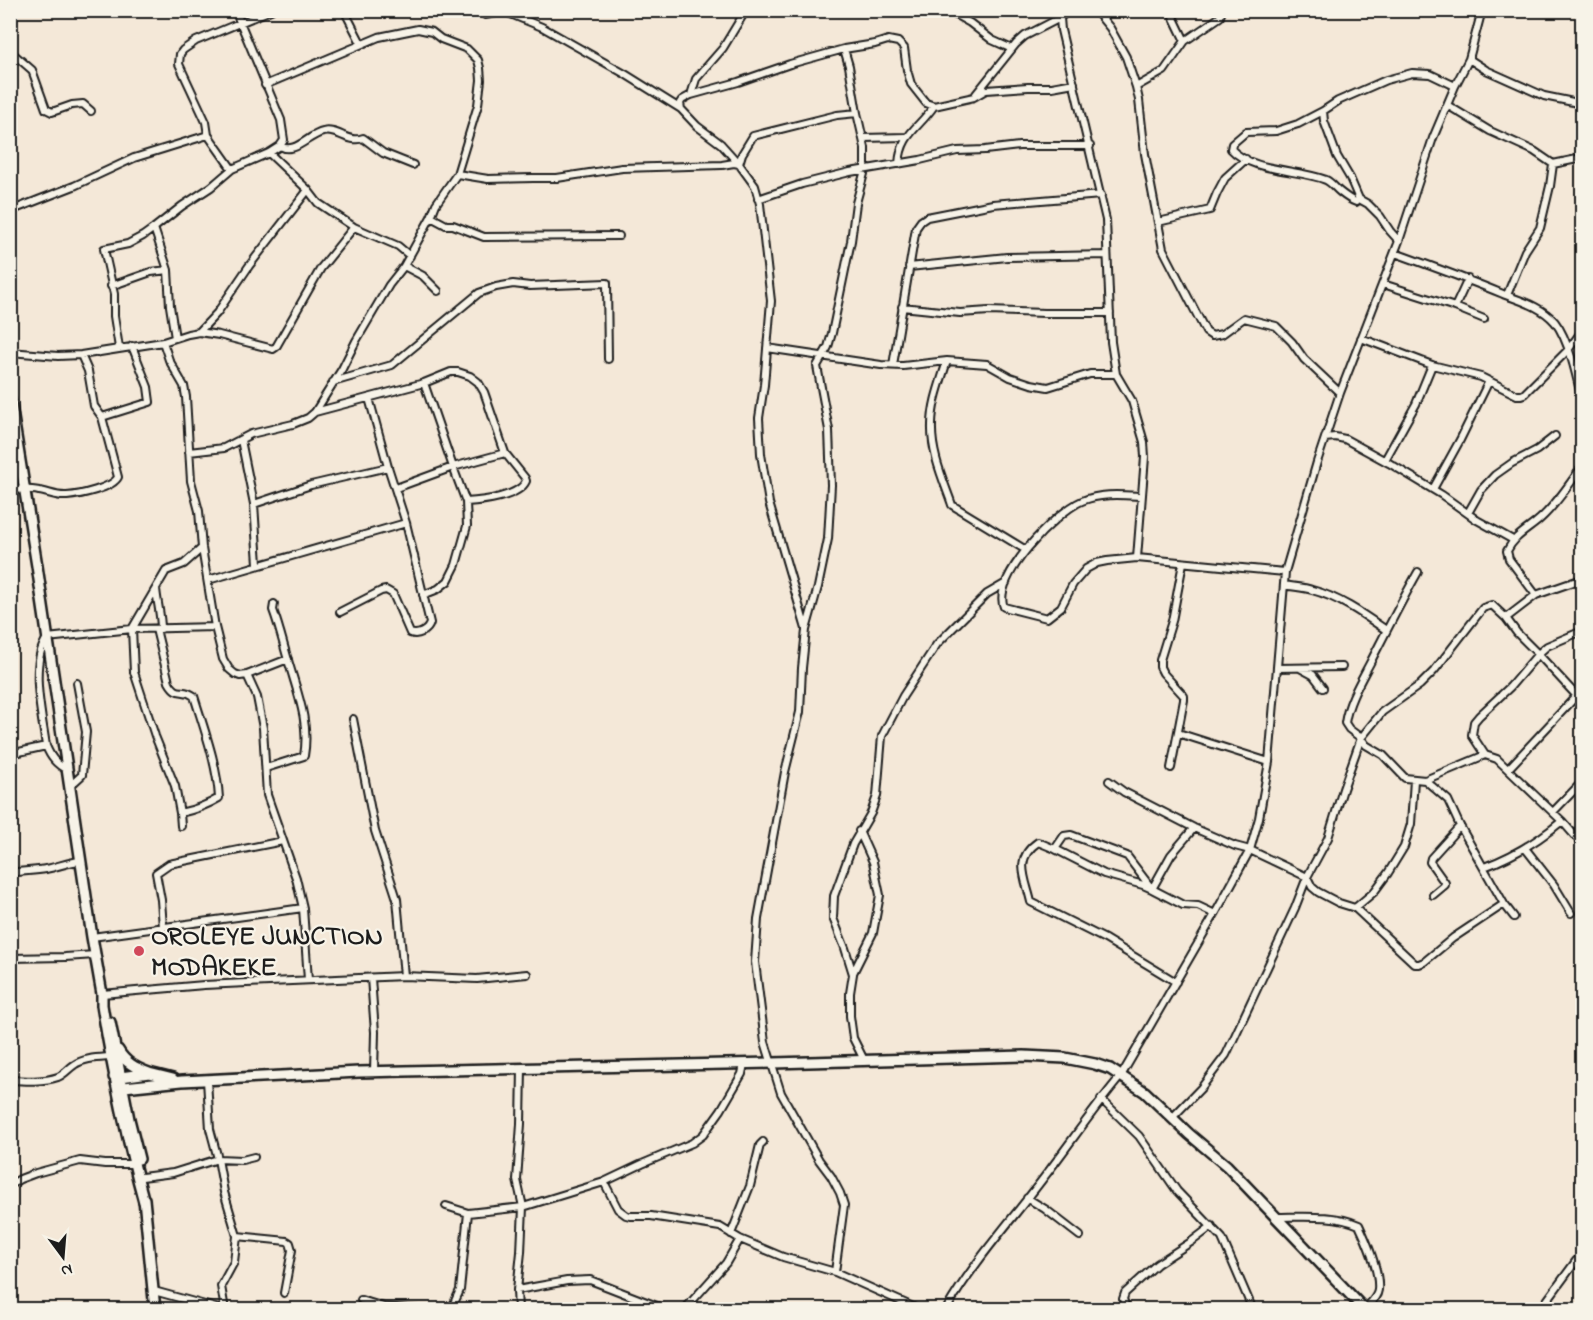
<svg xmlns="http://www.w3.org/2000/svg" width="1593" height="1320" font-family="'Indie Flower',sans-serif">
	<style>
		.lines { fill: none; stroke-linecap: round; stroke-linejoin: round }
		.street-casing { stroke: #1c1c1c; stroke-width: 10 }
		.primary-casing { stroke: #1c1c1c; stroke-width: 14 }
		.street { stroke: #f7f3e8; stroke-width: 6 }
		.primary { stroke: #f7f3e8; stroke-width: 9 }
		.poi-dot { fill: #d1495b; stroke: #f7f3e8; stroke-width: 2 }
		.labels { text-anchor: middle; stroke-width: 4.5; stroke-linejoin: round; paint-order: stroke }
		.poi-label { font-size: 27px; font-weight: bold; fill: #1c1c1c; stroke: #f7f3e8; text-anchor: start }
	</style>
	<rect width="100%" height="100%" fill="#f4e8d8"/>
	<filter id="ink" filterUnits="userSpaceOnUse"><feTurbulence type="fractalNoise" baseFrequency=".0167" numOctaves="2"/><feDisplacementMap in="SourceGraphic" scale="12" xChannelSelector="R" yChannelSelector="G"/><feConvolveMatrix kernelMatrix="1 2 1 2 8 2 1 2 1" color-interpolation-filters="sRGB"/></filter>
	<g filter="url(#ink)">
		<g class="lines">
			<g class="street-casing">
				<path id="street" d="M344,10l17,33
					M947,10l23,13 22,17 20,9
					M1095,10l15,18 16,29 10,30 3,13 6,54 18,95 43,83 6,4 10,-2 22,-16 32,8 16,16 12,17 36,34
					M958,14l10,1 6,-5
					M485,15l11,-2h12l34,14 83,47 56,35
					M1060,18l1,12 45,190 5,122 5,32 16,27 12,41 1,15 -8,101
					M1185,41l35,-24 2,-7
					M10,51l22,19 14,39 6,3 20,-7 11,-1 8,7
					M1469,59l17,11 58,26 34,7 4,-8
					M265,85l114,-48 39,-8 14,3 9,7 26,10 11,11 2,8 1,12 -3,25 -21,69 -21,30 -5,13 -27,49 -15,19 -33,56 -14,28 -27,43
					M1136,87l28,-16 21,-30 -15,-31
					M976,94l40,-50 9,-8 35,-18 8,-8
					M691,95l5,-16 27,-31 23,-38
					M1447,105l43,26 44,20 19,13 29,-6
					M1323,111l1,10 13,35 13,22 9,21 9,5 12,12 10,15 9,10
					M863,138l43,-1
					M280,146c15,9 28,-11 43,-14 14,-4 26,12 40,6l20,15 30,12
					M269,153l39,37 10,13 36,24 44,19 12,10
					M899,164c2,-30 19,-35 35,-58
					M232,169l-24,-34 -2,-13 -27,-58 1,-10 3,-4 13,-9 75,-31
					M457,174l31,5 45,-1h24l65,-10 100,-3 12,-2 5,1 3,-10 11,-18 84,-21 20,-2
					M758,199l44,-15 48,-12 70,-12 37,-9 28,-1 34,-4h71
					M1359,199l-3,3c-6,-2 -11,-6 -16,-10 -5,-4 -8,-9 -14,-12 -28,-11 -74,-8 -95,-31l1,-5 14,-12 30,-1 22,-7 25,-13 15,-10 48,-21 26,-7 18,1 25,12
					M10,211l64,-25 60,-28 74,-23
					M431,217l15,8h7l31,12 135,-1
					M1158,222l52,-12 7,-17 8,-15 21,-19
					M154,228l14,42 2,36 5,32
					M1395,253c36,13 72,26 108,41 18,7 38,12 52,28 14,18 22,56 27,78
					M404,266l19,10 15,15
					M909,267l98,-10 100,-2
					M1383,284l72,23 29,12
					M111,286l40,-14 17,-2
					M1507,295l18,-44 15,-23 10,-42 3,-22
					M902,307l58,6 29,-2 56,2h65
					M1455,307l13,-28
					M199,332l18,-19 32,-47 59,-76
					M1361,338l71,27 49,12 36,18h4l3,-1 44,-44 14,-19
					M163,342l6,18 15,26 2,11 5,84 8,30 3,37 13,79 8,32 6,10 6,5 5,2 7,-1 41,-16
					M119,348l-5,-32v-22l-10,-45 24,-5 15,-8 11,-8 28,-22 29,-19 21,-18 37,-16 11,-7 4,-6 -3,-20 -46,-110
					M767,348l114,17 22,1 44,-5 40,3 23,13 21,7 17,3 42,-13h26
					M10,352l48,4 23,-1 82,-13 25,-8 11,-2 20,3 54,14 3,-2 45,-79 33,-41
					M947,361c-6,20 -15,42 -15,64 -1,27 10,52 19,77l1,3 74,45
					M893,365l23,-137 5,-7 6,-4 66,-13 108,-9
					M333,382l59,-17 87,-72 17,-6 17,-3 17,2 77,-3 1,76
					M102,417l48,-15 -2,-15 -16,-41
					M1325,438l10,-1 10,2 44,24 53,32 35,25 36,20
					M241,440l13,64 4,60
					M189,452l35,-4 27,-14 42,-10 15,-6 7,-6 109,-29 27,-11h7l12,4 8,6 6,10 21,61 20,25 1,3c-7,16 -44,20 -60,21
					M1385,460l31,-56 16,-39
					M396,488l57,-21 52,-14
					M10,489c10,1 20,0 29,2 9,1 18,6 28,5 12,-1 46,-8 51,-19l-16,-60 -8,-11 -6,-35 -7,-16
					M1433,489l27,-49 29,-59
					M1141,496c-20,-1 -40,-3 -59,5 -26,11 -91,77 -78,106l43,11 14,-11 12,-23 13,-15 11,-6 10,-2 30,-3 148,14
					M254,504l57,-19 77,-18
					M1468,513l13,-23 14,-15 17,-12 25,-13 18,-14
					M1418,572c-17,30 -32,60 -48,91 -10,19 -22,39 -25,60l4,6 12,9 5,7 17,10 22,23 20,2 60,-25 12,4 65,62 20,23
					M208,580l198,-57
					M1284,585c9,2 19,2 28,5 27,7 51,24 74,40
					M156,588c1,14 5,27 5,41
					M423,595l15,-6 10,-8 8,-16 11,-39 -1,-24 -13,-35 -29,-84
					M1536,595l-27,-36 -2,-8c8,-16 21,-21 33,-32 17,-15 29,-35 42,-52
					M340,612l41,-21 5,-1 7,4 17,39c8,3 18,-2 20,-10l-24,-100 -18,-56 -19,-69
					M1506,618l30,-23 46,-16
					M156,629l13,53c9,16 13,5 25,14 10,33 23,67 25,102 -13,8 -25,12 -39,15l1,13
					M806,629l-37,-126 -8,-49 -2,-36 5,-33 7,-84 -11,-97 -5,-18 -16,-22 -18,-20 -24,-18 -16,-17 -1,-6 2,-3 9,-5 47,-13 52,-18 54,-15 31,-5 13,-4 10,2 6,6 3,22 4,14 15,19 8,3 40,-9 12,-7 42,-3h24l22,-4
					M1277,668l65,-1
					M1300,668l13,7 10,13
					M247,675l10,22 6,31 4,67 29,83 7,30 5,72
					M353,719l22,112 22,68 7,77
					M1178,733l91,29
					M46,746c-4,-31 -17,-82 1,-108l85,-9 83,-2
					M10,754l36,-8c5,12 10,18 21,24
					M1485,755l-13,-20 2,-13 5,-6 31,-29 28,-33 9,-8 35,-15
					M266,768l38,-12c6,-34 -7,-64 -16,-96 -5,-17 -9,-34 -15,-50l1,-6
					M1171,768l13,-68v-4l-21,-23 -3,-6v-7l12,-39 11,-58
					M1508,769l74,-79
					M1425,780l23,20 12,26 44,78 10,13
					M1109,781l15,11 70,36 41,18 15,4 57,27 5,10 6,5 21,11 16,5 60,56h4l5,-2 29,-24 51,-34
					M69,787l13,-12 4,-43 -9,-49
					M1553,812l29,-30
					M180,813l-5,-27 -20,-50 -21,-64 -2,-43 34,-58 18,-7 18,-16
					M1525,848l29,37 17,28
					M1055,849l49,25 39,11 9,4 19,-34 23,-27
					M1484,867c30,-11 53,-25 78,-46
					M10,873c12,-2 24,-2 36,-4 12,-2 22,-7 34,-8
					M1433,895l12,-10v-2l-15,-21 1,-4 29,-32
					M1355,908l19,-16 14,-19 16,-26 7,-23 3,-44
					M163,927l-2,-27 -5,-27 13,-9 114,-23
					M92,937l211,-29
					M10,958l55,-1 30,-2
					M853,973l20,-40 7,-38 -7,-33 -14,-31
					M371,978l4,54 -1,40
					M1176,982l-71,-43 -74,-37c-5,-23 -18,-43 7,-60l17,7 9,-13 7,-1 56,21 25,33 31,16 15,1 17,8
					M102,994l102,-9 200,-9 73,3 50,-5
					M864,1060l-11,-22 -3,-22v-23l3,-19 -8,-26 -12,-30 1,-22 19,-52 18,-31 6,-17 5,-60 21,-40 34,-52 50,-50 19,-11
					M10,1080c16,1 34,2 48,-3 7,-3 10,-8 16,-12 10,-7 24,-7 37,-8
					M207,1080l3,49 8,30 6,33 13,44 -3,26 -13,24 4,24
					M1101,1099l38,37 38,55 45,47 31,72
					M1172,1118l29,-30 25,-33 69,-147 12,-31 21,-39 15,-49 18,-51 21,-26 38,-27 14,-14 49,-63 9,-3 14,13 11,15 21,21 38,41
					M142,1177l31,-4 45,-14 24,1 12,-3
					M604,1182l14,27 8,6 4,1h21l69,11 20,12 43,18 52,15 85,38
					M10,1185l10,-6 16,-6 44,-12 25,3h29
					M1027,1198l18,11 35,27
					M446,1206l22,7 55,-6 81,-25 38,-18 50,-21 11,-8 18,-25 21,-36 2,-10
					M1276,1217c27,0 58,-3 83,8 8,17 21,46 19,65 -1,8 -8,13 -13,19
					M731,1234l19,-48 10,-41 3,-3
					M237,1236l50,5 3,2 2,7 -8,43
					M835,1272l9,-67 -4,-12 -9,-17 -12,-16 -38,-67 -16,-51 -10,-80 3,-43 27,-147 15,-60 2,-44 4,-38 12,-43 10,-48 3,-54 -2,-55 -12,-64 11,-19 4,-14 19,-92 5,-38 9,-33v-22l-8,-35 -8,-47 -5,-17
					M517,1290l50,-9 23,-1 72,28 10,2
					M154,1291l69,19
					M361,1300l23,7 35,3
					M451,1310l9,-20 8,-77
					M518,1310l-1,-20 4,-38 2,-45 -6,-27 4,-56 1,-56
					M684,1310l42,-47 14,-24
					M946,1310c28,-49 66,-90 99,-134 26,-34 49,-68 76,-100l94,-162 35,-64 9,-32 10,-56 16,-190 32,-110 23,-69 59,-152 34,-103 22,-52 14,-27 13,-49
					M1127,1310l-4,-11 2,-6 32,-29 34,-22 21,-16
					M1540,1310l36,-49 6,-4"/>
			</g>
			<g class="primary-casing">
				<path id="primary" d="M10,399l27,167 55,371 10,57v11c11,67 24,131 42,197
					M110,1022l19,97 10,40
					M118,1050c7,13 18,18 31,23
					M114,1077l10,10 58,-6 177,-9 414,-9 251,-7 41,2 30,6 15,5 35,23 44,42 38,32 138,144
					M118,1082l3,-5 28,-4 24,6
					M144,1199l11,111"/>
			</g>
			<use href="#street" class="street"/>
			<use href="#primary" class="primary"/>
		</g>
	</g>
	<circle class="poi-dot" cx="139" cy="951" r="6"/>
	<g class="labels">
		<g class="poi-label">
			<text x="151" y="944">OROLEYE JUNCTION<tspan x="151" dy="31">MODAKEKE</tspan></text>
		</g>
	</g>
	<rect width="1593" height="1320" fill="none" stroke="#f7f3e8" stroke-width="36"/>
	<rect x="18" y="18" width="1557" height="1284" fill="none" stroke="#1c1c1c" stroke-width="2" filter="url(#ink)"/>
	<g transform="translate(63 1257) rotate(164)" stroke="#f7f3e8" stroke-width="4.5" paint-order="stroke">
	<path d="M0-4.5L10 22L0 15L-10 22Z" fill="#1c1c1c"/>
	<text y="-9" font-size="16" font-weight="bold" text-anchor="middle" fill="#1c1c1c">N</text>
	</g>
</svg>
